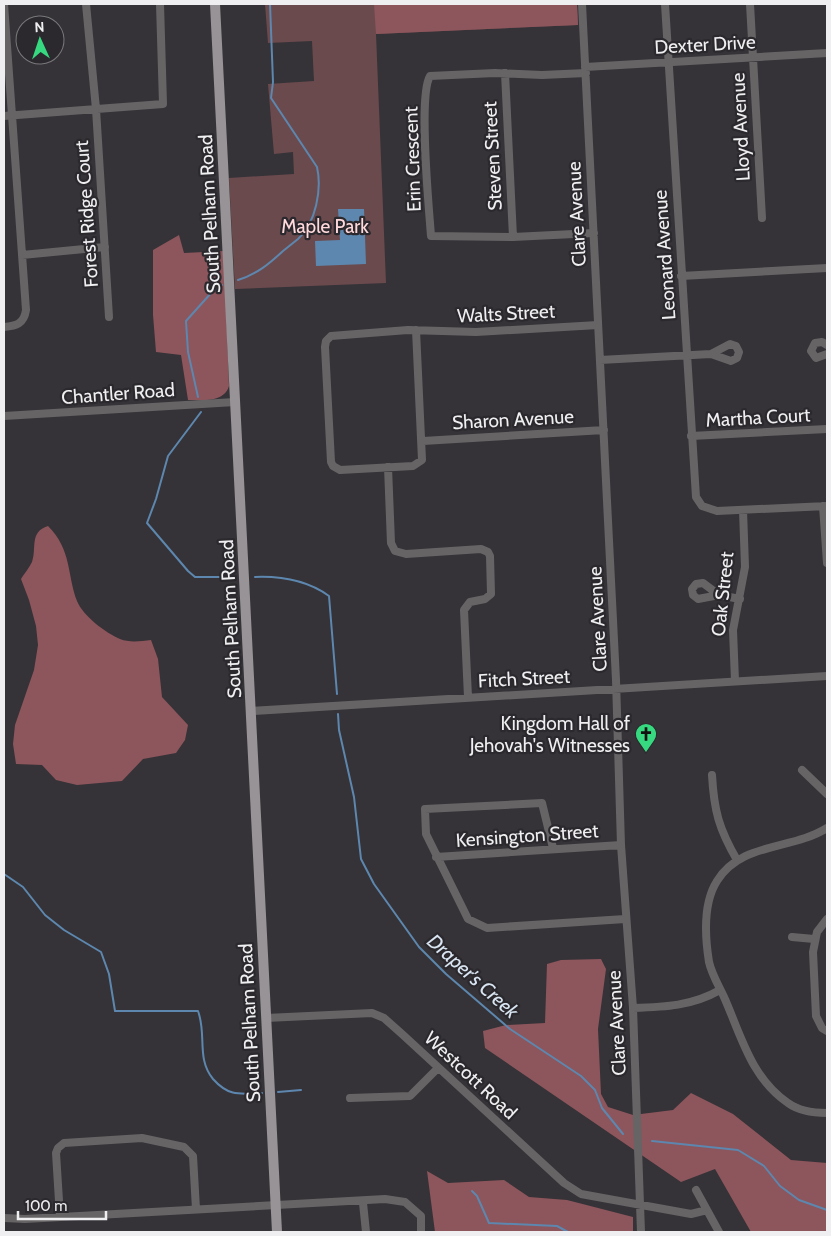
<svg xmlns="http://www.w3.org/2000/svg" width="831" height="1236" font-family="Cabin,sans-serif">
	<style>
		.green { fill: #6b4a4e }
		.forest { fill: #8d555c }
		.water { fill: #5d87ae }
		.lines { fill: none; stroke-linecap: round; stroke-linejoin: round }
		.stream { stroke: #5d87ae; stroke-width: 2 }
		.minor { stroke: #676466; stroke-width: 8 }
		.major { stroke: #979396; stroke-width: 10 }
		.labels { text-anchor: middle; stroke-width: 4.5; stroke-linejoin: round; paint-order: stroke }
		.street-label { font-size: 19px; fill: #efeef0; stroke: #2b292d }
		.park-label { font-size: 19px; fill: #ffd9dc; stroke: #2b292d }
		.poi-label { font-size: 19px; fill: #efeef0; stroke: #2b292d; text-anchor: end }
		.water-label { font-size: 20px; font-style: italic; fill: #d9e5f2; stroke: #2b292d }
	</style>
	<rect width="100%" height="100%" fill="#353337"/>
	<path class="green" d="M265,4h312l1,21 -202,9 10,249 -151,6 -6,-111 65,-4 -1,-22 -19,2 -6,-70 46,-3 -2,-40 -44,2z"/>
	<path class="forest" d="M374,4h203l1,21 -202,9z
		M179,235l5,18 40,-2 5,135c-5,17 -27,14 -41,14l-7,-45 -25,-3 -3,-37v-65z
		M48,526c24,24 19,49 29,75 6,15 29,32 43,38 10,4 21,2 31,1l7,19 4,38 26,28 -3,15 -9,13 -33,6 -21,22 -45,4 -21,-5 -14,-15 -26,-1 -3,-20 2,-19 19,-55 4,-25 -2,-19 -7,-26 -8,-21c3,-5 8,-11 11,-17 5,-14 -3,-30 16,-36z
		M601,959l5,10 -8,60 3,65 7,13 25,8 40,-5 18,-17 42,21 58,46 36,3v69h-76l-36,-63 -34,13 -196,-134 -2,-17 23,-6 39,-2 2,-59 14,-4z
		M427,1171l21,12 56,-3 25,17 38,3 66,17v15h-198z"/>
	<path class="water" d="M338,209h26l2,55 -50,2 -1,-25 25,-1z"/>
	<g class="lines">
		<path class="stream" d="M238,280c19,-6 31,-16 45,-29 5,-4 10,-8 15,-12 18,-16 24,-50 19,-72l-46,-69 2,-16 -3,-78
			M198,397l-10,-45 -2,-31 26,-29 10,-7
			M201,412l-33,44 -12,43 -9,24 41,48 7,6h40
			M255,577c26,-1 53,4 74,19l8,98
			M338,714l1,16 15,67 7,62 13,25 45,63 27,27 64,55 71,47 14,14 7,18 21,26
			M4,874l19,13 22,28 19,15 37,22 8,22 6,37h83c9,24 -2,47 15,68 16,18 27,15 49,14
			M278,1092l23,-2
			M652,1141l86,9 26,16 16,20 19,14 28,10
			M472,1191l5,5 12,27 68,3 11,6"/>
		<path class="minor" d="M86,4l10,105 13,208
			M582,4l34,676 5,165 12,163 8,224
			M665,4l31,493 6,9 15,5 110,-5
			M750,4l12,214
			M585,67l242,-14
			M505,73l8,164
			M586,73l-44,2 -47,-2 -65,3c-12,20 -1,132 1,160l82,1 81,-4
			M4,116l159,-12 -3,-100
			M22,255l83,-8
			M681,276l146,-8
			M4,327c12,-1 20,-3 22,-17l-22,-306
			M416,330l6,130 -9,6 -73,4 -7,-4 -2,-4 -6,-115 1,-6 5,-5 77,-6 68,2 122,-7
			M827,345l-5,-3 -7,1 -4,8 5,7 11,-4
			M600,360l111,-6 19,-10 6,2 3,6 -2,6 -6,3 -20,-7
			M4,416l231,-14
			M691,436l136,-7
			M423,441l181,-11
			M388,467l3,76 4,8 11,3 75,-5 7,3 2,4 1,38 -6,5 -15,3 -6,8 4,87
			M823,506l4,57
			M719,595l-21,4 -5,-4 -1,-6 4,-5 7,-1 16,12 21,4
			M735,681l-2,-51 12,-63 -2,-57
			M252,711l575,-35
			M802,770l25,24
			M712,775c2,36 7,54 25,85
			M827,828c-35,22 -86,14 -110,53 -14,22 -12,56 -8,81 3,13 10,24 15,35 17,38 27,81 64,106 11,8 25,10 39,10
			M553,848l-11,-45 -117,6 1,25 42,85 19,9 138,-9
			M436,857l185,-12
			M827,919l-10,13 -4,20 3,64 6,12 5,3
			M792,937l22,2
			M633,1008c32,-1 59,-2 87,-18
			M266,1018l106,-5 12,5 18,16 162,149 17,11 110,20 16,-4
			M350,1098l60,-2 28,-28
			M696,1190l23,42
			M363,1203l3,29
			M60,1217l-4,-64 2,-5 6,-5 78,-5 42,9 9,9 3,53
			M4,1218l21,1 360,-20 20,3 16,14v16"/>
		<path class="major" d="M215,4l62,1228"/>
	</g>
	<defs>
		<g id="church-pin" transform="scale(1.125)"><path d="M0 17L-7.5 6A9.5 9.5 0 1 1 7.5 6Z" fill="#36d880" stroke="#2b292d"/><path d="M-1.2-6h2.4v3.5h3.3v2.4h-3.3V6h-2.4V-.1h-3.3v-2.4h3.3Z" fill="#111"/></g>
	</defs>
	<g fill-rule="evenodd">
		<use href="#church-pin" x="646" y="734"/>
	</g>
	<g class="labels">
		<g class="street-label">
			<text transform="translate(705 44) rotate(-3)" y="7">Dexter Drive</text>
			<text transform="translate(740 127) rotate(-93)" y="7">Lloyd Avenue</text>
			<text transform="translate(492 156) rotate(-93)" y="7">Steven Street</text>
			<text transform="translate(412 159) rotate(-92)" y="7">Erin Crescent</text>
			<text transform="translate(86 214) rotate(-94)" y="7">Forest Ridge Court</text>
			<text transform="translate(209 214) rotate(-93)" y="7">South Pelham Road</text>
			<text transform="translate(576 214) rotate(-93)" y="7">Clare Avenue</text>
			<text transform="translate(664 255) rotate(-94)" y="7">Leonard Avenue</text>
			<text transform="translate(506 313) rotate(-3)" y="7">Walts Street</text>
			<text transform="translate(118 393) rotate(-4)" y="7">Chantler Road</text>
			<text transform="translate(758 417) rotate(-3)" y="7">Martha Court</text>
			<text transform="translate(513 419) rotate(-3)" y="7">Sharon Avenue</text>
			<text transform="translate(722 594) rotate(-84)" y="7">Oak Street</text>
			<text transform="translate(230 619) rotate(-93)" y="7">South Pelham Road</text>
			<text transform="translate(597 619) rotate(-93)" y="7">Clare Avenue</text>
			<text transform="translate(524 678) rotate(-3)" y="7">Fitch Street</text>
			<text transform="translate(527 835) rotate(-4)" y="7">Kensington Street</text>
			<text transform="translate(249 1023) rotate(-93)" y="7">South Pelham Road</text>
			<text transform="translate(616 1023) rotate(-93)" y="7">Clare Avenue</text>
			<text transform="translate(471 1075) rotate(43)" y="7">Westcott Road</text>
		</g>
		<g class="park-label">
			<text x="325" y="233">Maple Park</text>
		</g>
		<g class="poi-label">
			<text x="630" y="730">Kingdom Hall of<tspan x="630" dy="22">Jehovah's Witnesses</tspan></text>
		</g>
		<g class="water-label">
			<text transform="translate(473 976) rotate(42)" y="7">Draper's Creek</text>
		</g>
	</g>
	<rect width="831" height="1236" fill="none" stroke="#efeef0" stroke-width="10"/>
	<g transform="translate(40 40) rotate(357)"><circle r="24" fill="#2b292d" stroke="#79787b"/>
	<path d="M0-4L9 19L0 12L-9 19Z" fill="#36d880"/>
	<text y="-8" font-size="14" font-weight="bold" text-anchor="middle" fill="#efeef0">N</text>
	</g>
	<path d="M18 1211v8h88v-8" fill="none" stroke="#efeef0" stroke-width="2.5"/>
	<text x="25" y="1211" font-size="15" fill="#efeef0" stroke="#2b292d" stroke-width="4" paint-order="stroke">100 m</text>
</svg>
